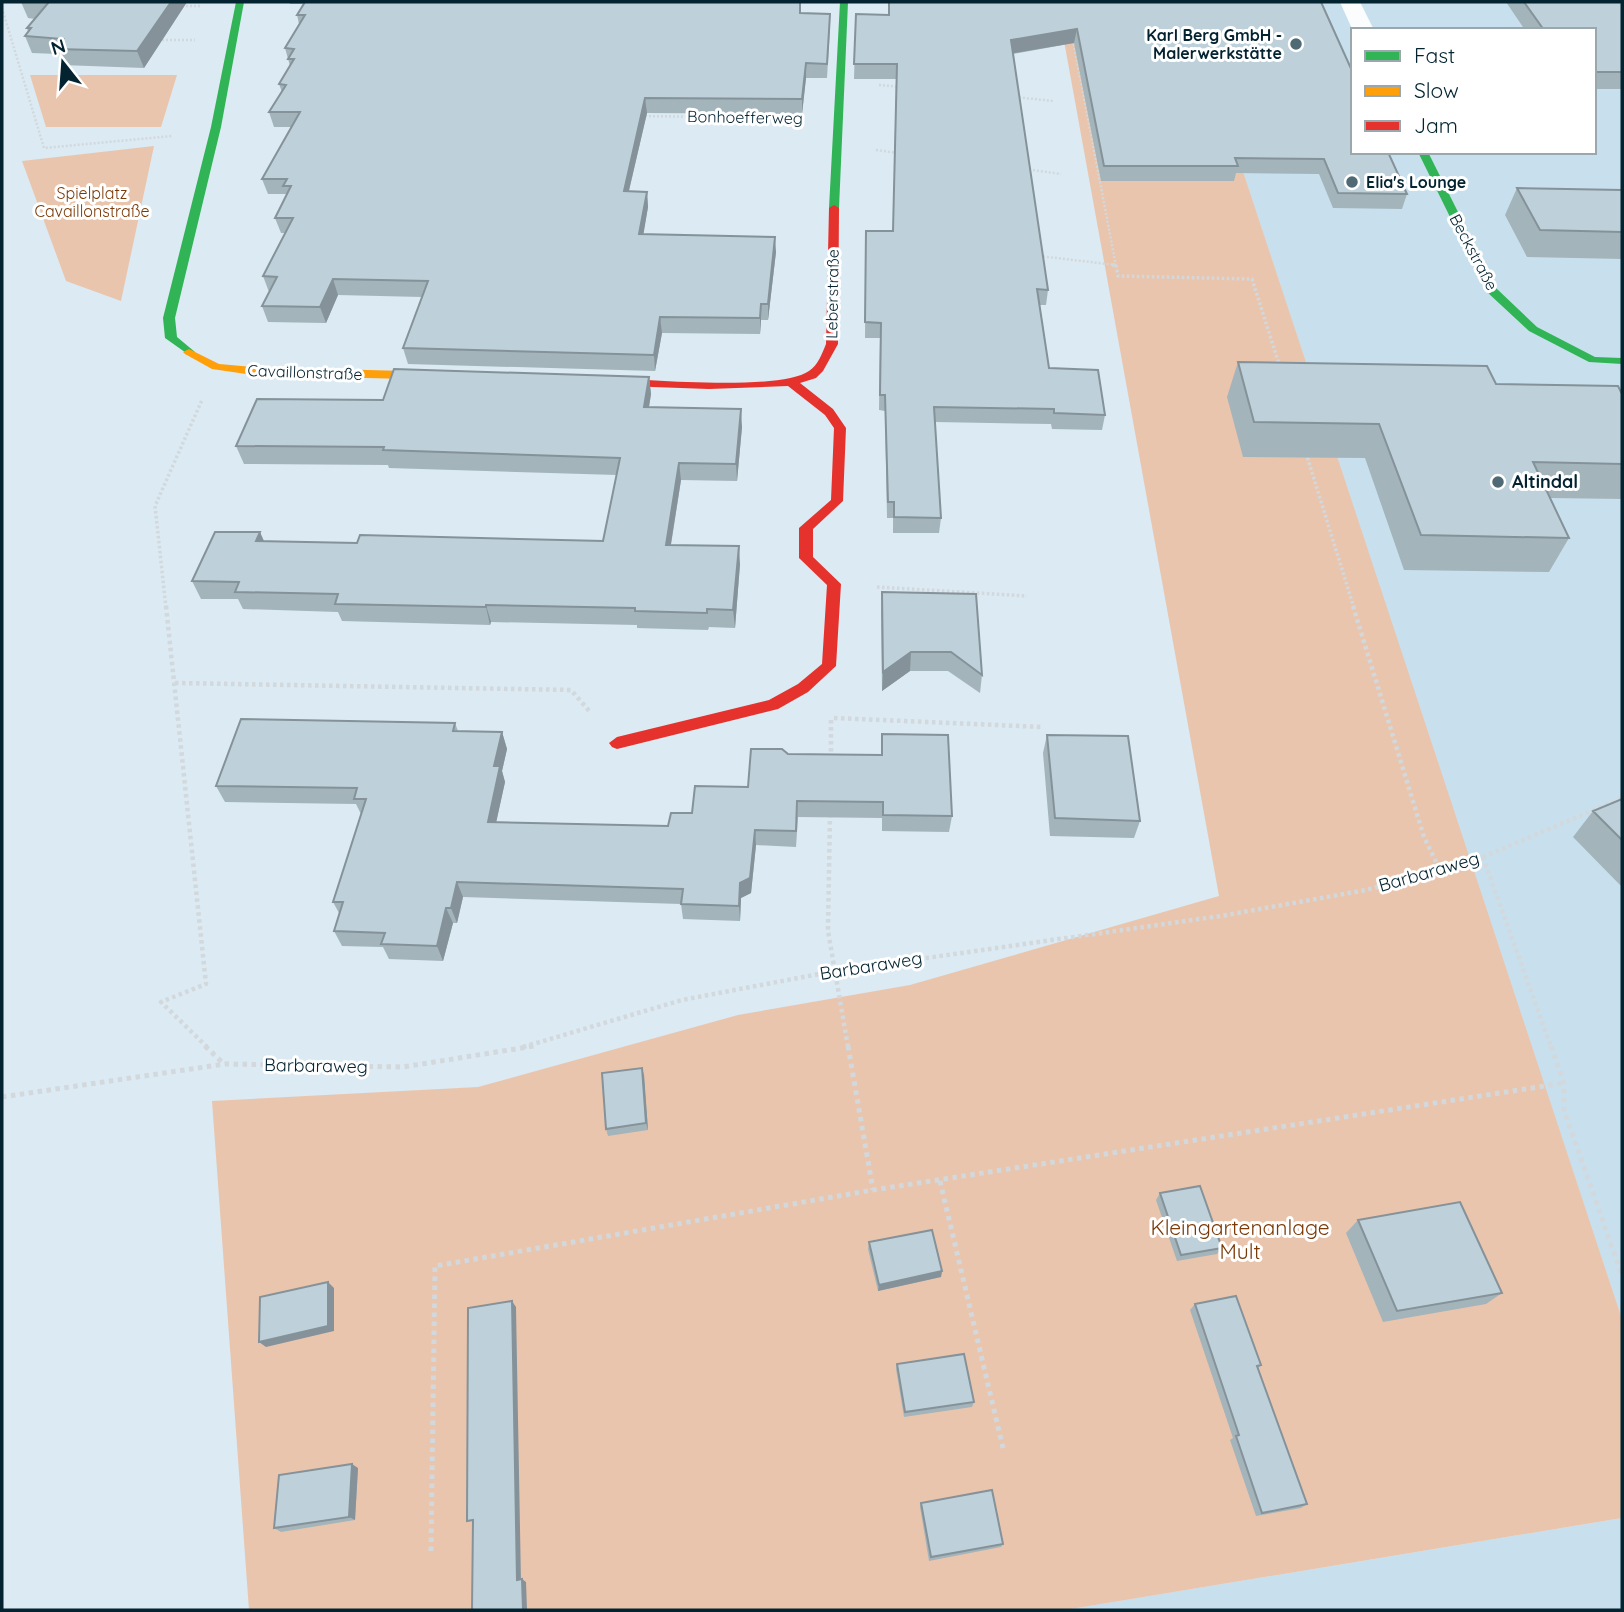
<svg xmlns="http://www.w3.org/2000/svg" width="1624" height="1612" font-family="Quicksand,sans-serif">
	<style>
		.built { fill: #c8e0ed; fill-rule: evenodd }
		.green { fill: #eac5ae }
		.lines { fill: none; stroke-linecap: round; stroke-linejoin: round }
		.path-far3 { stroke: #d2d8db; stroke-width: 2.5; stroke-dasharray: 2 2; stroke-linecap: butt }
		.path-far2 { stroke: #d2d8db; stroke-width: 3.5; stroke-dasharray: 2.5 2.5; stroke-linecap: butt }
		.path-far1 { stroke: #d2d8db; stroke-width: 4.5; stroke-dasharray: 3.5 3.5; stroke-linecap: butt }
		.path { stroke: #d2d8db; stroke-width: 5; stroke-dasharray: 4.5 4.5; stroke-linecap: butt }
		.street { fill: #fafcfd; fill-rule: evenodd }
		.fast { fill: #30b455; fill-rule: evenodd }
		.slow { fill: #ff9f0a; fill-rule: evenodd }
		.jam { fill: #e5322d; fill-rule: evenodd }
		.wall { fill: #a3b4bb }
		.shaded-wall { fill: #859299 }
		.building { fill: #bed1da; stroke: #859299; stroke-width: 2 }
		.poi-dot { fill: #4f6975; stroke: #fff; stroke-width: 2.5 }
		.labels { text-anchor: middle; stroke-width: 6; stroke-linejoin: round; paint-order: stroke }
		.far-poi-label { font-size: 16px; font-weight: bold; fill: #032331; stroke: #fff; text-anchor: end }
		.far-street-label { font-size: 16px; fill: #032331; stroke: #fff }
		.far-park-label { font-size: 16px; fill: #7a3a08; stroke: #fff }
		.poi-label { font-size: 18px; font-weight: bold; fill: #032331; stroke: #fff; text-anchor: start }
		.street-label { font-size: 18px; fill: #032331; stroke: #fff }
		.near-park-label { font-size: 21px; fill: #7a3a08; stroke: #fff }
	</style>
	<rect width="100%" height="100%" fill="#dbeaf3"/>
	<path class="built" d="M1187,2h435v1317l-161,-484zM1353,30h241v122h-241z
		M1622,1518v92h-557z"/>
	<path class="green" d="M1057,2h130l435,1317v199l-557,92h-816l-37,-509 266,-14 260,-72 172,-30 309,-89z
		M30,75h147l-16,52h-115z
		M154,146l-33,155 -55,-20 -44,-120z"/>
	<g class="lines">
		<path class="path-far3" d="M178,6h23
			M2,8l42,140 128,-12
			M158,40h37
			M1073,40l43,226
			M879,85l23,2
			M1015,97l39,4
			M641,116l159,2
			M876,150l22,3
			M1025,169l36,5
			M1039,256l77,9"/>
		<path class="path-far2" d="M1112,265h4
			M1116,265l2,11 134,3 28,88
			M1306,453l48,155
			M877,587l150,9
			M166,608l-11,-102 47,-106"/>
		<path class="path-far1" d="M166,606l40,378 -45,18 46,45
			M1353,606l71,231 15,31
			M175,683l396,7 20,23
			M834,718l209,9
			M831,720v40
			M830,814l-2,117 20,116
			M1483,857l68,190
			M523,1047l159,-47 153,-29 386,-55 145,-26 117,-33 139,-59"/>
		<path class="path" d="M205,1046l19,18
			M848,1046l25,144
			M1551,1046l13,37v27l58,166
			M2,1097l223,-33 178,3 131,-21
			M940,1181l63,267
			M431,1551l4,-285 438,-76 691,-107"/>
		<path class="street" d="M1340,2h20l14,28 -21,1z"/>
		<path class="fast" d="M236,2h8l-23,125 -46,191 2,19 18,15 -6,3 -24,-17 -2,-20 48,-191z
			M840,2h8l-9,206 -5,3 -5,-3z
			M1418,152h10l68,136 41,39 58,30 27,1v6l-33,-2 -60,-31 -42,-39z"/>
		<path class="slow" d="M189,349l30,15 34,3 190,5 6,4 -6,4 -190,-5 -41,-6 -27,-15 -2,-2z"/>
		<path class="jam" d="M834,205l5,3 -1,136 -15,27 -7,7 -16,5 33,26 13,19 -3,73 -30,28v28l28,27 -5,82 -28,26 -30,17 -161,40 -5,-2 -3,-4 8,-6 152,-37 29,-16 24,-20 5,-79 -28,-27v-30l32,-28 3,-72 -9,-13 -37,-29 -79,3 -112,-4 -6,-4 6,-4c41,2 182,15 212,-6 9,-6 13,-17 17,-27l3,-136z"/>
	</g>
	<path class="wall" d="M21,2h166l-43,66 -82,-3 -4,-11 -26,-1 -7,-17 3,-4 -1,-4 8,-9 -7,-1z
		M290,2h511v11l29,15 -3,50h-21l-4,36 -155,-1 -18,78 18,1 1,15 -5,27 133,18 -8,68h-7l-1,14 -98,-1 -7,38 -247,-7 -5,-16 19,-51 -84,-2 -12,28 -58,-1 -6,-16 7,-14 -6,-16 22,-43h-4l-6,-15 11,-22v-2h-18l-6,-15 30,-52h-18l-5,-15 13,-20 -3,-8 11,-18 -5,-18 14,-24 -2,-9 6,-11h-13z
		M888,2h433l32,150 54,42 -5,15 -69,-1 -14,-34 -83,-1 -2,8h-133l-27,-138 -61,11 35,236 -2,15h-6l9,63 56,47 -3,15 -50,-1 -1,-5 -116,-2 6,96 -2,15h-46v-15h-6l-2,-107 -6,-1 1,-72h-15l1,-107h27l3,-152h-42l2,-65 32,1z
		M1506,2h116v87h-28v-59h-69z
		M1517,188l105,2v69l-95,-2 -22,-42z
		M1238,362l384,32v105l-72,-1 19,40 -20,34 -145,-2 -39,-112 -122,-1 -16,-60z
		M649,377l2,17 -2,13 93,20 -5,54 -56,-1 -10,65 69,19 -5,64 -26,-1 -1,3 -71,-2v-3l-146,-3 -1,3 -148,-4 -4,-9 -95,-3 -5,-10h-37l-9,-18 72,-40 93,2 246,-2 14,-66 -228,-7 -1,-3 -144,-1 -8,-18 147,-46z
		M882,592l100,83 -2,18 -32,-22h-38l-28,20 -1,-80z
		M455,723l3,8 44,1 5,17 -5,22 3,11 -9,40 172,4 24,-13 56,-26 40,-33 93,1 1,-21 70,82 -3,16 -67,-1v-13l-84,-1 -2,30 -40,-2 -5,48 -10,5 -1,23 -57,-2 -2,-15 -218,-7 -6,26h-4l-10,38 -54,-2 -6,-12 -41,-1 -8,-15 5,-18 -6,-11 28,-88 -5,-10 -131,-2 -9,-16z
		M1047,735l93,86 -6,17 -84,-2 -7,-83z
		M1622,799v88l-49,-50 20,-26z
		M644,1075l4,55 -40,6 -2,-7z
		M1160,1193l62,55 -5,6 -40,7 -21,-61z
		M1358,1220l144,73 -16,11 -103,18 -37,-89z
		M869,1242l73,29 -1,6 -63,14 -10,-42z
		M1195,1304l66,61 -3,3 49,136 -6,4 -45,8 -26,-76 3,-2 -43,-128z
		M897,1364l77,38 -2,5 -68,10 -8,-48z
		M358,1468l-3,52 -74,12 -7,-4z
		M921,1503l82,41 -2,3 -72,14 -9,-54z"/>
	<path class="shaded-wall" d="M171,2h16l-43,66 -7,-17z
		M1077,29l-3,14 -65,11 2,-14z
		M806,63v15l-4,36v-15z
		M645,98l2,15 -22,94 -1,-16z
		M647,192l1,15 -7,42 -2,-15z
		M775,237l1,15 -8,68v-16z
		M333,279l5,16 -12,28 -6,-16z
		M761,304v16l-1,14v-16z
		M660,317l2,16 -7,38 -1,-16z
		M649,377l2,17 -5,31 -2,-18z
		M741,409l1,18 -5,54 -1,-17z
		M679,463l2,17 -13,82 -2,-17z
		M260,532l8,18 -12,-9z
		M739,546l1,18 -5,64 -2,-18z
		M486,605l5,17 -1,3 -4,-18z
		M911,652l-1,19 -28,20 1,-19z
		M502,732l5,17 -5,22 3,11 -12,55 -5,-15 6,-56z
		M755,830l1,15 -5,48 -10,5 -1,23 -1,-15 1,-23z
		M457,882l6,15 -6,26 -6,-15z
		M446,908l7,15 -10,38 -6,-15z
		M642,1068l2,7 4,55 -2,-7z
		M942,1271l-1,6 -63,14 1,-6z
		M328,1282l6,6v43l-68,16 -7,-5z
		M512,1301l4,6 5,276 -4,-3z
		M352,1464l6,4 -3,52 -6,-3z
		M522,1579l4,3 1,28h-4z"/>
	<path class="building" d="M21,2h150l-34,49 -82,-2 8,-10 -38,-3 6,-8h-4l22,-26z
		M305,2h495v11l30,1 -3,50 -21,-1 -4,36 -157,-1 -21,93 23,1 -8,42 136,3 -7,67h-7l-1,14 -100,-1 -6,38 -251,-7 25,-67 -95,-2 -13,28 -58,-1 15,-29 -14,-1 30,-58h-18l16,-32h-8l4,-7h-25l38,-67h-31l17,-27 -7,-1 15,-25h-6l6,-10 -9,-1 20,-33h-8z
		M889,2h432l32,71v79h35l19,42 -69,-1 -14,-34 -89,-1 3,8h-134l-27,-137 -66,11 37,250 -11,-1 12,79 49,2 7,45 -51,-2v-4l-120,-2 7,111 -47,-1v-15h-6l-3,-107h-5l1,-72 -16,-1 1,-91h27l4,-167h-43l2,-50 33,1z
		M1524,2h98v70h-28v-42h-50z
		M1517,188l105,2v42l-82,-2z
		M1238,362l249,4 9,18 122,2 4,8v70l-89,-2 36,76 -148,-3 -42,-111 -125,-2z
		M394,369l255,8 -5,30 97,2 -5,55 -57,-1 -13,82 73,1 -6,64 -26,-1v4l-72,-2v-3l-149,-3v2l-151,-3 3,-10 -103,-2 4,-10 -47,-1 23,-49h45l-4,9 101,2 3,-8 243,6 17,-83 -237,-8 1,-3 -148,-1 21,-47 126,1z
		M882,592l94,2 6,81 -31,-23h-40l-28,20z
		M241,719l214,4 -2,8 49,1 -8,34h6l-12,56 180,4 3,-13h21l3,-27 53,1 3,-38h31l6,5 94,1v-21l66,1 4,81 -69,-1v-13l-86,-1 -1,30 -41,-1 -5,48 -10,5 -1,23 -58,-2 2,-15 -226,-7 -6,26h-5l-9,38 -56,-2 4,-11 -51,-2 9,-29h-10l33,-103h-12l3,-11 -141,-2z
		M1047,735l81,1 12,85 -85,-3z
		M1622,799v41l-29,-29z
		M642,1068l4,55 -40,6 -4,-56z
		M1200,1186l22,62 -41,7 -21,-62z
		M1460,1202l42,91 -105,18 -39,-91z
		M932,1230l10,41 -63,14 -10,-43z
		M328,1282v44l-69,16 1,-45z
		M1236,1296l25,69 -4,1 50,138 -45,9 -26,-77 3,-1 -44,-131z
		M512,1301l5,279 5,-1 1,31h-51l1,-90 -6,1 1,-213z
		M964,1354l10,48 -69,10 -8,-48z
		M352,1464l-3,53 -75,11 5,-53z
		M992,1490l11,54 -72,13 -10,-54z"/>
	<g class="poi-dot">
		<circle cx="1296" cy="44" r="7"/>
		<circle cx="1352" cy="182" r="7"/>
		<circle cx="1498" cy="482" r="7"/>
	</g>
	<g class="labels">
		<g class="far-poi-label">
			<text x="1282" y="41">Karl Berg GmbH -<tspan x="1282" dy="18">Malerwerkstätte</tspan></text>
			<text x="1366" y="188" text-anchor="start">Elia's Lounge</text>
		</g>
		<g class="far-street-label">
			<text transform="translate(745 117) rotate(1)" y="6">Bonhoefferweg</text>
			<text transform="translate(1474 252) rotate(62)" y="6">Beckstraße</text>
			<text transform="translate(832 294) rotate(-89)" y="6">Leberstraße</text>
			<text transform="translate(305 372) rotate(2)" y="6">Cavaillonstraße</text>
		</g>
		<g class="far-park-label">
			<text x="92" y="199">Spielplatz<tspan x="92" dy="18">Cavaillonstraße</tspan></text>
		</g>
		<g class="poi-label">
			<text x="1512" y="488">Altindal</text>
		</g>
		<g class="street-label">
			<text transform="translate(1429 872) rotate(-16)" y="6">Barbaraweg</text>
			<text transform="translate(871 966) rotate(-9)" y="6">Barbaraweg</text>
			<text transform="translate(316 1066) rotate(1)" y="6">Barbaraweg</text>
		</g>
		<g class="near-park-label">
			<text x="1240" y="1235">Kleingartenanlage<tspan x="1240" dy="24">Mult</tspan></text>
		</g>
	</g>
	<rect width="1624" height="1612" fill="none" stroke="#032331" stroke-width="7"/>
	<rect x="1351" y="28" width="245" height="126" fill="#ffffff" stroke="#9aa7ad" stroke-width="2"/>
	<rect x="1365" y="51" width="35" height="10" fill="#30b455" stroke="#9aa7ad" stroke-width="2"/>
	<text x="1414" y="63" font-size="21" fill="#032331">Fast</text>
	<rect x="1365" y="86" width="35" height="10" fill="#ff9f0a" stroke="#9aa7ad" stroke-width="2"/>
	<text x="1414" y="98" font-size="21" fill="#032331">Slow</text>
	<rect x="1365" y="121" width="35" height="10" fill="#e5322d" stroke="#9aa7ad" stroke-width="2"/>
	<text x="1414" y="133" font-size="21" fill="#032331">Jam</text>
	<g transform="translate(63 63) rotate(343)" stroke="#ffffff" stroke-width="5" paint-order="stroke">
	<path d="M0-5L12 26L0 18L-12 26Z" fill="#032331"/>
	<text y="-10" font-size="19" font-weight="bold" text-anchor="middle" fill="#032331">N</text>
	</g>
</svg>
